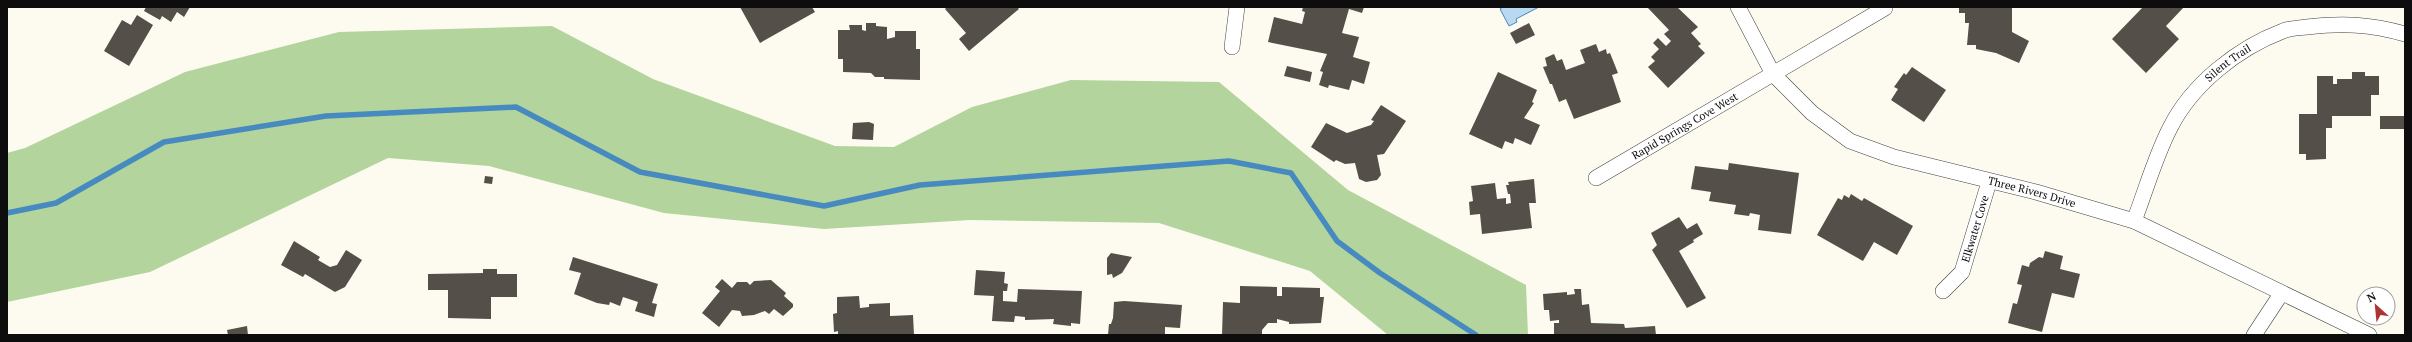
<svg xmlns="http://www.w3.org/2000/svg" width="2412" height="342" font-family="'PT Serif',serif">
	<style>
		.forest { fill: #b3d49c }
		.water { fill: #b8d9f0; stroke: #478abf }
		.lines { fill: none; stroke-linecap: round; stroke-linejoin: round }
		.stream { stroke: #478abf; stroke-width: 5.5 }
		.building { fill: #554f4a }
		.minor-casing { stroke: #404040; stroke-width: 16 }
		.minor { stroke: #fff; stroke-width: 15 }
		.labels { text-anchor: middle; stroke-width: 4; stroke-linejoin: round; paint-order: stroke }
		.street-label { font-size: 11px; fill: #0d0d0d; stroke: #fff }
	</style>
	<rect width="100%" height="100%" fill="#fdfbef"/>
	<path class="forest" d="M552,26l101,53 182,67 59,1 78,-40 99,-27 148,2 129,108 178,95 2,50h-140l-78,-64 -151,-48 -189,-3 -146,9 -160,-16 -175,-47 -101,-8 -238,114 -143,30v-149l18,-5 160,-76 154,-40z"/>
	<path class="water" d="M1503,7h36l-23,12 1,3 -8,4 -9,-17z"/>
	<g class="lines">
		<path class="stream" d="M7,213l49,-10 108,-61 162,-26 190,-9 124,65 184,34 96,-21 309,-24 62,12 46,68 43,32 96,62"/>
	</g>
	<path class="building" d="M146,7h44l-6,10 -7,-5 -6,10 -9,-6 -2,4 -16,-9z
		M740,7h72l3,5 -55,31z
		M947,7h70l2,2 -50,42 -10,-12 7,-6 -21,-24z
		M1303,7h61l-2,6 -13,-4 -7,24 17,4 -6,20 17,5 -6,22 -12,-4 -3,10 -20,-5 -1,3 -9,-3 4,-13 -3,-1 7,-17 -59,-12 6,-25 28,7 3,-12 -3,-1z
		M1647,7h30l21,20 -7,6 10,11 -3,2 7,7 -37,35 -20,-21 7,-6 -4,-4 8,-8 -6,-6 5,-5 8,8 5,-5 -7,-7 5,-4z
		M1959,7h53v25l17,9 -10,22 -23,-10 -20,-4v-4h-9l2,-22h-4v-10h-6z
		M2143,7h41l-18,19 13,13 -33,34 -34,-34z
		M137,15l16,10 -24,41 -25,-15 18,-31 9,5z
		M866,23h10v3l11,1v12l8,-2v-6h21v18h4v31l-36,-1v-2h-9l-4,-4 -28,-1v-13h-5v-29h12l-1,-5h13v5l4,1z
		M1529,23l6,12 -19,9 -6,-11z
		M1596,44l3,8 7,-3 1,5 3,-1 8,20 -6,2 9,27 -47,17 -8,-20 -7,3 -7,-18h-2l-7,-17 4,-1 -2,-8 9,-4 3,7 5,-2 4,11 19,-7 -5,-13z
		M1287,66l25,6 -2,10 -26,-6z
		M1912,67l34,23 -22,32 -33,-22 7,-11 -4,-2 10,-14 2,2z
		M1498,72l39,18 -5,12 2,1 -10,15 16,7 -9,20 -16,-7 -2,6 -8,-3 -3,8 -33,-15z
		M2352,72h13v4h14v19h-8v21h-39v12h-6v31l-20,1v-6h-7v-40h18v-38h16v8h4v-5h15z
		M1381,105l25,16 -22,33 -7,1 4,20 -4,5 -11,2 -7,-3 -4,-16 -10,1 -9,-4 -2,2 -23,-15 15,-24 21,10 24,-8 3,-4 -3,-1z
		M2380,116h24l1,13h-25z
		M869,122l5,2 -1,16 -21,-1 1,-16z
		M1729,163l70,10 -8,61 -33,-4 2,-15 -10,-2 -1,3 -15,-2 2,-9 -27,-4 2,-9 -20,-3 4,-23 33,4z
		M485,176l8,1 -1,7 -8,-1z
		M1534,179l2,24h-7l3,25 -50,6 -2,-20 -10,1 -1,-13 4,-1 -2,-15 24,-3 2,16 9,-1v6l5,-1 -1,-9h-2l-2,-9h3l-1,-3z
		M1851,194l11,7 2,-3 49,28 -16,29 -23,-13 -11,19 -46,-26 21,-37 4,2 2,-5 5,3z
		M1679,217l8,12 10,-6 6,11 -10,6 1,2 -15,9 27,47 -19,10 -35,-58 5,-5 -6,-12z
		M294,241l26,16 -2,3 12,7 7,-2 9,-15 16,10 -17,27 -10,5 -30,-18 -2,3 -22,-12z
		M2045,251l18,5 -3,13 20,5 -6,24 -22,-5 -10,39 -34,-9 5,-20 4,1 5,-19 -5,-1 5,-19 7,2 1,-4 9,-6 4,1z
		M1111,253l21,4 -10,16 -9,5 -1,-4 -5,1v-17z
		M573,257l85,27 -6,19 5,1 -3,13 -19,-6 3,-9 -15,-5 -3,9 -10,-4 -1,3 -12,-2 -23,-9 7,-21 -12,-3z
		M483,269h14v5h20v23h-26v22l-43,-1v-28h-20v-16l55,-1z
		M976,270l29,2 -1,11 4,1 -1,7h-4v10l14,1 1,-13 64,2 -2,33 -9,-1v3l-18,-2 1,-5 -29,1v-3l-10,-1 -1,6 -22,-1 2,-25 -20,-1z
		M722,279l10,9 5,-6h10l3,3 4,-4 17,-1 15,13 -2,3 9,8v3l-10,9 -9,-7 -5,5 -4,-3 -11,4 -12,1 -2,-5 -8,-1 -13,17 -17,-14 18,-22 -5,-4z
		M1240,286l37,1v9h5v-9l38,1v9h4l-3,26 -32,1v-2l-12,-3v4h-9l-6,7v5h-40l1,-33 17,1z
		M1574,289h7l1,16 7,-1 2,19 33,1 1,4 30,-2 1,9h-102v-12h5v-3l-9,1 -1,-11h-5l-1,-16 24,-2v3l8,-1z
		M859,296l1,12 9,-1v-3l21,-1v13l23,-1 1,20h-76v-4l-4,1 -1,-18 4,-1v-16z
		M1124,301l58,4 -2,23 -15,-1v8h-57l1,-11h2l2,-6 1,-16z
		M247,326l1,9h-20l-1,-5z"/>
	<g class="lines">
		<g class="minor-casing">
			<g id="minor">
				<path id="s1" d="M1738,7l35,67 39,39 38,28 44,16 142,35 98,29 235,114"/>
				<path d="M1232,47l5,-40"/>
				<path id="s2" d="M1596,178l289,-170"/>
				<path id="s3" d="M2134,221c12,-31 21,-64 36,-93 22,-44 68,-80 113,-97 7,-3 16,-3 24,-4 36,-4 63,-3 98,7"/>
				<path id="s4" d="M1943,291l19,-19 27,-90"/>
				<path d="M2254,335l27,-41"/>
			</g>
		</g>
		<use href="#minor" class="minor"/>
	</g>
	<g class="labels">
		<g class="street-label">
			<text dy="4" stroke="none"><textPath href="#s3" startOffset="188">Silent Trail</textPath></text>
			<text dy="4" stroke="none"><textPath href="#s2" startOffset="103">Rapid Springs Cove West</textPath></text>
			<text dy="4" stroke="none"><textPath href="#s1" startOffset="367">Three Rivers Drive</textPath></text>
			<text dy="4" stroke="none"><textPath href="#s4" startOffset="72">Elkwater Cove</textPath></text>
		</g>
	</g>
	<rect width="2412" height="342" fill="none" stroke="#0d0d0d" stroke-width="16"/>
	<g transform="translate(2376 306) rotate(333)"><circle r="19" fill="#ffffff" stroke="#9e9e9e"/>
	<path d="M0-3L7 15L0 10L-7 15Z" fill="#af3333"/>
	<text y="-6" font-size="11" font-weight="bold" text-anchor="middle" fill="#0d0d0d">N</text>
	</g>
</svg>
